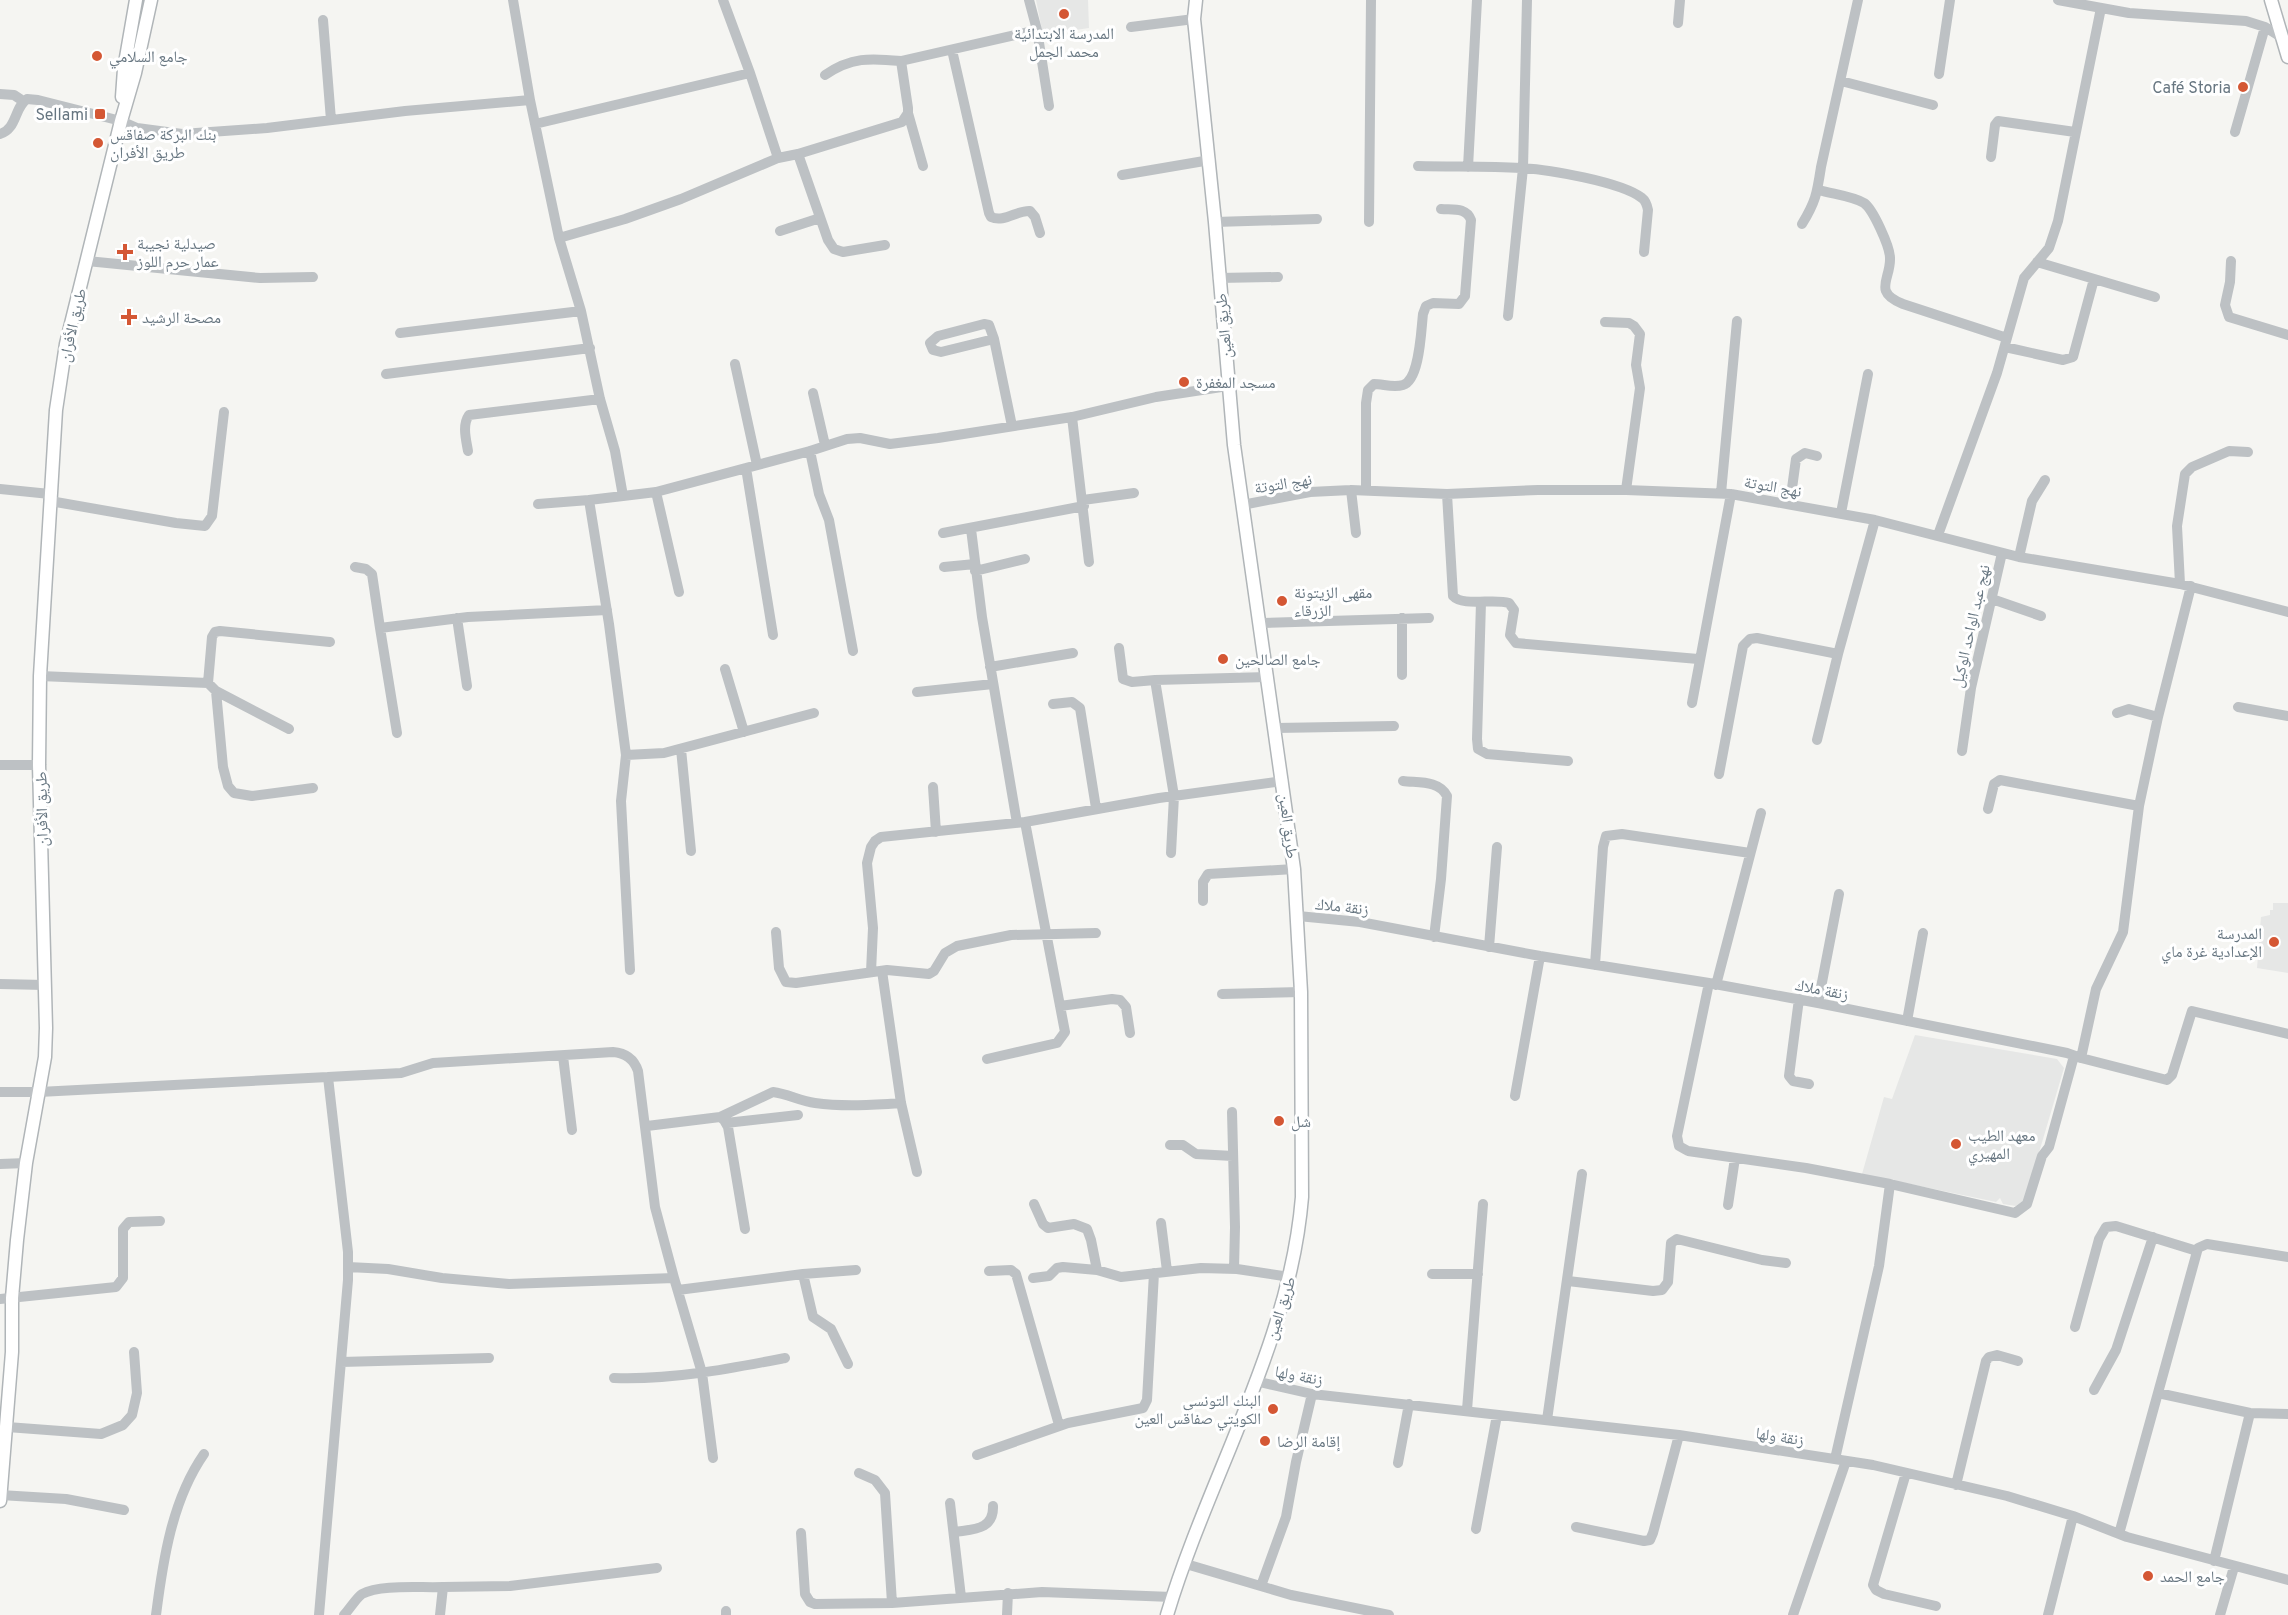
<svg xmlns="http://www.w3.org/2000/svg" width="2288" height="1615" font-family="Overpass,'Noto Naskh Arabic',sans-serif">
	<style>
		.built { fill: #e6e7e6 }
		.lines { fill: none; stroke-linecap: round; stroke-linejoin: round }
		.major-casing { stroke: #b0b5b8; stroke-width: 15 }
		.minor { stroke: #bdc1c4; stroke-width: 10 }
		.major { stroke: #fff; stroke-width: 12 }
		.poi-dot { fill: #d45734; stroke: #fff; stroke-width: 2 }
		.labels { text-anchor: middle; stroke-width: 6; stroke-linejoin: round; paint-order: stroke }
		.poi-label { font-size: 16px; fill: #677681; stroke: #fff; text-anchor: start }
		.street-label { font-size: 16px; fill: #677681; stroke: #fff }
	</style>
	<rect width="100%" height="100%" fill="#f5f5f2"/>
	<path class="built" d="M1036,0h52l1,28 -46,7z
		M2273,903h15v70l-31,-5 4,-51 9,-2v-5h3z
		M1915,1035l142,24 7,9 -39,132 -9,6 -13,-2 -3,-6 -4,4 -134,-28 22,-77 8,2z"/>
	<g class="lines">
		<g class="major-casing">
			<path id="major" d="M2271,0l17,57
				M122,97l2,-28 12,-69
				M0,1501l12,-149v-54l5,-58 9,-77 19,-106 1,-29 -7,-263 1,-89 16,-266 10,-66 55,-223 14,-48 16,-73
				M1167,1615c42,-140 123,-271 135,-418l-1,-205 -7,-123 -60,-424 -19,-223 -21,-203 2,-19"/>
		</g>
		<path class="minor" d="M513,0l17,100
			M723,0l27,73 28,85
			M1029,0l8,30 12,76
			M2058,0l71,13 117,8 19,6 21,13
			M323,20l8,100
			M1678,23l2,-23
			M1131,27l63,-8
			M952,50l37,163 2,4c13,6 26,-7 39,-6l5,6 5,16
			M1939,74l11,-74
			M825,75c26,-18 45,-17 76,-14l136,-31
			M1841,81l92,24
			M0,94l14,1 9,6
			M908,113l15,53
			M535,124l215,-51
			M2235,132l30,-105
			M0,134c17,-5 14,-26 27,-35l11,1 83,21 16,7 45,6 85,-6 138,-17 125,-11 29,138 22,73 19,88 15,52 8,45 33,-4 154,-41 37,-12 13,-1 30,6 48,-6 134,-21 84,-20 72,-11
			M798,154l30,86 6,9 9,3 42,-7
			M1991,157l4,-32 3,-4 77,11
			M1418,166c34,1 69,0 103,2 26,1 101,14 121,30 4,3 5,7 6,12l-4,42
			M1468,167l9,-167
			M1122,175l88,-15
			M1819,190c13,4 33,6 45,13 9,6 26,44 26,55 1,21 -18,34 13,46l104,34
			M1215,222l102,-3
			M1369,222l2,-222
			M1802,224c14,-23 15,-31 19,-57l37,-167
			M780,231l40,-13
			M559,238l66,-19 56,-20 97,-41 20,-4 104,-32 6,-9v-5l-7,-47
			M87,261l173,17 53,-1
			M2231,261l-1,21 -5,23 4,12 59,18
			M2037,262l118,35
			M1218,278l60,-1
			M1508,316l15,-148 4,-168
			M1605,322l24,1 5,3 6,8 -4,31 4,23 -14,102
			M400,333l181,-22
			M994,339l-53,13 -8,-2 -3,-7 8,-7 46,-12 5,1 5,14 18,87
			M2005,347l58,13 10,-3 21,-78
			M735,364l22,101
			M386,374l204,-26
			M813,393l12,52
			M1072,417l17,145
			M468,451c-2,-12 -6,-26 1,-36l131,-16
			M810,451l9,43 10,26 24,131
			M746,468l27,167
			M0,489l50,5
			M1351,490l5,43
			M1366,490v-87l2,-13 6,-6c9,0 19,4 29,1 17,-5 18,-55 20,-71l3,-8 7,-3 26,1 6,-8 6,-76c-5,-13 -18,-10 -30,-11
			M656,492l23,100
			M1721,493l16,-172
			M1447,494l6,102c10,11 41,2 56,7l5,7 -4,25 6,8 182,16
			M623,496l-34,4 20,124 17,131 -5,46 9,169
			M1083,500l51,-7
			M50,501l126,22 29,3 7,-10 12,-104
			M1790,503l6,-44 9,-6 12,3
			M538,504l51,-4
			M1242,505l68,-13 41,-2 96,4 91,-4h88l105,4 144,26 144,37 161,27 108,28
			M1841,513l27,-139
			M971,529l11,88 35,206
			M943,533l141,-27
			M1938,535l59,-162 27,-95 25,-30 9,-27 43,-213
			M2019,557l13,-56 13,-21
			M355,567l11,2 6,5 8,54
			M944,567l31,-3
			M975,571l50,-12
			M2180,584l-3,-58 8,-52 7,-7 37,-16 19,1
			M1992,599l49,17
			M1481,602l-4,137 1,10 9,5 81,7
			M457,618l10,68
			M1402,618v57
			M1260,623l169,-5
			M1119,648l4,31 9,3 23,-2 19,116 -3,57
			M990,667l83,-14
			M725,669l19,63
			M40,676l168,7 4,-46 3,-5 5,-1 110,11
			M1155,680l113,-3
			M208,683l8,8 7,76 5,19 6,7 18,3 61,-8
			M216,691l73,38
			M917,692l76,-8
			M1692,703l39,-209
			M1053,704l19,-2 8,6 16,100
			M2238,707l50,9
			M2117,713l12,-4 29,8
			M1276,728l118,-2
			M397,733l-17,-105 88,-11 139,-7
			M1817,740l21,-86 37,-134
			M681,749l10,102
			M1962,751l9,-63 31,-135
			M626,755l38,-2 150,-40
			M0,765h39
			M1719,774l24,-128 7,-7 7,-1 81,16
			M1403,781c15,2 36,-1 44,15l-6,83 -7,58
			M933,787l3,45
			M1988,809l6,-25 6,-4 139,26
			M1203,901v-19l5,-8 86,-5
			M1298,916l62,6 180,34 169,27 109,20 249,50 14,5 86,22 5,-5 20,-64 96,23
			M776,932l3,36 7,14 10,1 91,-13 42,4 5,-3 11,-18 12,-7 54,-11 85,-2
			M1489,947l8,-100
			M1595,965l8,-118 3,-11 16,-2 128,19
			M882,971l19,132 16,69
			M871,972l2,-44 -6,-65 4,-16 4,-6 6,-4 144,-15 134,-24 124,-17
			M1709,983l-32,153 2,10 9,5 118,17 84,16 125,29 12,-9 15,-48 7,-9 25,-91
			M0,984l45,1
			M1716,985l45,-172
			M1222,994l79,-2
			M1799,999l-10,77 4,5 16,3
			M1818,1003l21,-109
			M1060,1006l52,-7 8,1 6,7 4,26
			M1907,1021l16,-88
			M563,1056l9,74
			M2081,1058l15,-69 27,-57 16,-126 19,-89 33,-131
			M987,1059l70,-16 8,-11 -40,-210
			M328,1077l73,-4 32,-10 180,-11c13,1 21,7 25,19l17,136 19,71
			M0,1092h39l289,-15 20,175v28l-29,335
			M1515,1096l25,-140
			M1232,1112l3,115 -1,42
			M720,1117l4,3 4,7 17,102
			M726,1123l72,-8
			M647,1126l73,-9 53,-25c15,2 27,9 42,11 28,4 58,2 86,0
			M1170,1145h13l13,9 37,2
			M0,1164l26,-1
			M1034,1204l9,20 5,4 26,-4 13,5 4,11 6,30
			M1728,1205l7,-47
			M1161,1223l6,48
			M348,1267l40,2 54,9 67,6 165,-6 28,95 11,85
			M989,1271l22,-1 5,4 43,151
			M803,1274l10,43 18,12 17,35
			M1432,1274h46
			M1033,1278l16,-2 8,-8 6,-1 34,3 24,7 80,-9 36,1 53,8
			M1568,1281l85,10 9,-1 6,-8 3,-39 6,-4 85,21 24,3
			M678,1290l125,-16 53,-4
			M0,1299l116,-12 7,-9v-49l6,-7 31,-1
			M2075,1327l24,-88 7,-12 10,-1 81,25
			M341,1362l148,-4
			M614,1378c58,2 114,-9 171,-20
			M1255,1381l57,13 367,41 194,30 134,31 66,20 54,21 161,43
			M2094,1390l22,-40 37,-113
			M2158,1393l92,20 38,1
			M1467,1410l16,-206
			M1547,1420l35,-246
			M7,1427l94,7 22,-9 9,-10 5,-22 -3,-41
			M977,1455l91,-32 75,-15 4,-8 7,-127
			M1835,1459l44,-193 11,-82
			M1398,1463l11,-59
			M859,1473l16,7 10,13 7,110
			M1906,1473l-33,112 3,5 8,4 52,12
			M1956,1485l30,-124 3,-4 8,-2 21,6
			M0,1495l66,4 58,11
			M950,1503l11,94
			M1576,1527l68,14 6,-1 3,-7 26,-98
			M1476,1529l21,-114
			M955,1532c18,-3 39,-2 38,-26
			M801,1533l4,61 5,8 5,2 77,-1 150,-11 130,5
			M2119,1534l79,-286 9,-4 81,13
			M2214,1561l36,-148
			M1186,1564l105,31 98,20
			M1261,1586l25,-69 10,-55 16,-68
			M443,1587l67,-1 147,-18
			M156,1615c7,-55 16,-115 48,-161
			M344,1615c5,-5 13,-18 18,-21 18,-10 59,-6 81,-7l-3,28
			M726,1615v-4
			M1007,1615l1,-22
			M1793,1615l53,-154
			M2048,1615l25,-99
			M2220,1615l14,-48"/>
		<use href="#major" class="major"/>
	</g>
	<g class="poi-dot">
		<circle cx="1064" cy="14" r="6"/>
		<circle cx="97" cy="56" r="6"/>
		<circle cx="2243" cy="87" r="6"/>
		<rect x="94" y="108" width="12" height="12" rx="3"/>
		<circle cx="98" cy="143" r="6"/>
		<path d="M122 243h6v6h6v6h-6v6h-6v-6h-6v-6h6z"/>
		<path d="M126 308h6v6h6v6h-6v6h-6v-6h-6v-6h6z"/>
		<circle cx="1184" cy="382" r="6"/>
		<circle cx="1282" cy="601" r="6"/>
		<circle cx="1223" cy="659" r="6"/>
		<circle cx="2274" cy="942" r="6"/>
		<circle cx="1279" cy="1121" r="6"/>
		<circle cx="1956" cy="1144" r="6"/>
		<circle cx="1273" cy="1409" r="6"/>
		<circle cx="1265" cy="1441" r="6"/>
		<circle cx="2148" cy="1576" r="6"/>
	</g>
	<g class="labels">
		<g class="poi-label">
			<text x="1064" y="39" text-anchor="middle">المدرسة الابتدائية<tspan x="1064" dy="18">محمد الجمل</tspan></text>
			<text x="109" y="62">جامع السلامي</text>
			<text x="2231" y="93" text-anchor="end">Café Storia</text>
			<text x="88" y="120" text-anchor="end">Sellami</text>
			<text x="110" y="140">بنك البركة صفاقس<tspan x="110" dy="18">طريق الأفران</tspan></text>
			<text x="137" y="249">صيدلية نجيبة<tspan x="137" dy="18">عمار حرم اللوز</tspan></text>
			<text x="142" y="323">مصحة الرشيد</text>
			<text x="1196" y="388">مسجد المغفرة</text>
			<text x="1294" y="598">مقهى الزيتونة<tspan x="1294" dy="18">الزرقاء</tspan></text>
			<text x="1235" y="665">جامع الصالحين</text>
			<text x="2262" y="939" text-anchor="end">المدرسة<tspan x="2262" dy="18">الإعدادية غرة ماي</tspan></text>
			<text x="1291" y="1127">شل</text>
			<text x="1968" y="1141">معهد الطيب<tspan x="1968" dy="18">المهيري</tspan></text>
			<text x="1261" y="1406" text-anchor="end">البنك التونسي<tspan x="1261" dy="18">الكويتي صفاقس العين</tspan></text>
			<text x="1277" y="1447">إقامة الرضا</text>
			<text x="2160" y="1582">جامع الحمد</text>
		</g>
		<g class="street-label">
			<text transform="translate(72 325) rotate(-77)" y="6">طريق الأفران</text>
			<text transform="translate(1223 326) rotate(-95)" y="6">طريق العين</text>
			<text transform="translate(1283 483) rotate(-9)" y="6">نهج التوتة</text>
			<text transform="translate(1773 486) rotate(10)" y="6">نهج التوتة</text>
			<text transform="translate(1970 626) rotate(-77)" y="6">نهج عبد الواحد الوكيل</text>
			<text transform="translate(41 809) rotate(-91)" y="6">طريق الأفران</text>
			<text transform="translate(1289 826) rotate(83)" y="6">طريق العين</text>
			<text transform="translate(1342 906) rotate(6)" y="6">زنقة ملاك</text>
			<text transform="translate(1822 989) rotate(11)" y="6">زنقة ملاك</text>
			<text transform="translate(1280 1308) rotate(-72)" y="6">طريق العين</text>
			<text transform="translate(1299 1375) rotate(11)" y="6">زنقة ولها</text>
			<text transform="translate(1780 1436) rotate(9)" y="6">زنقة ولها</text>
		</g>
	</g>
</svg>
